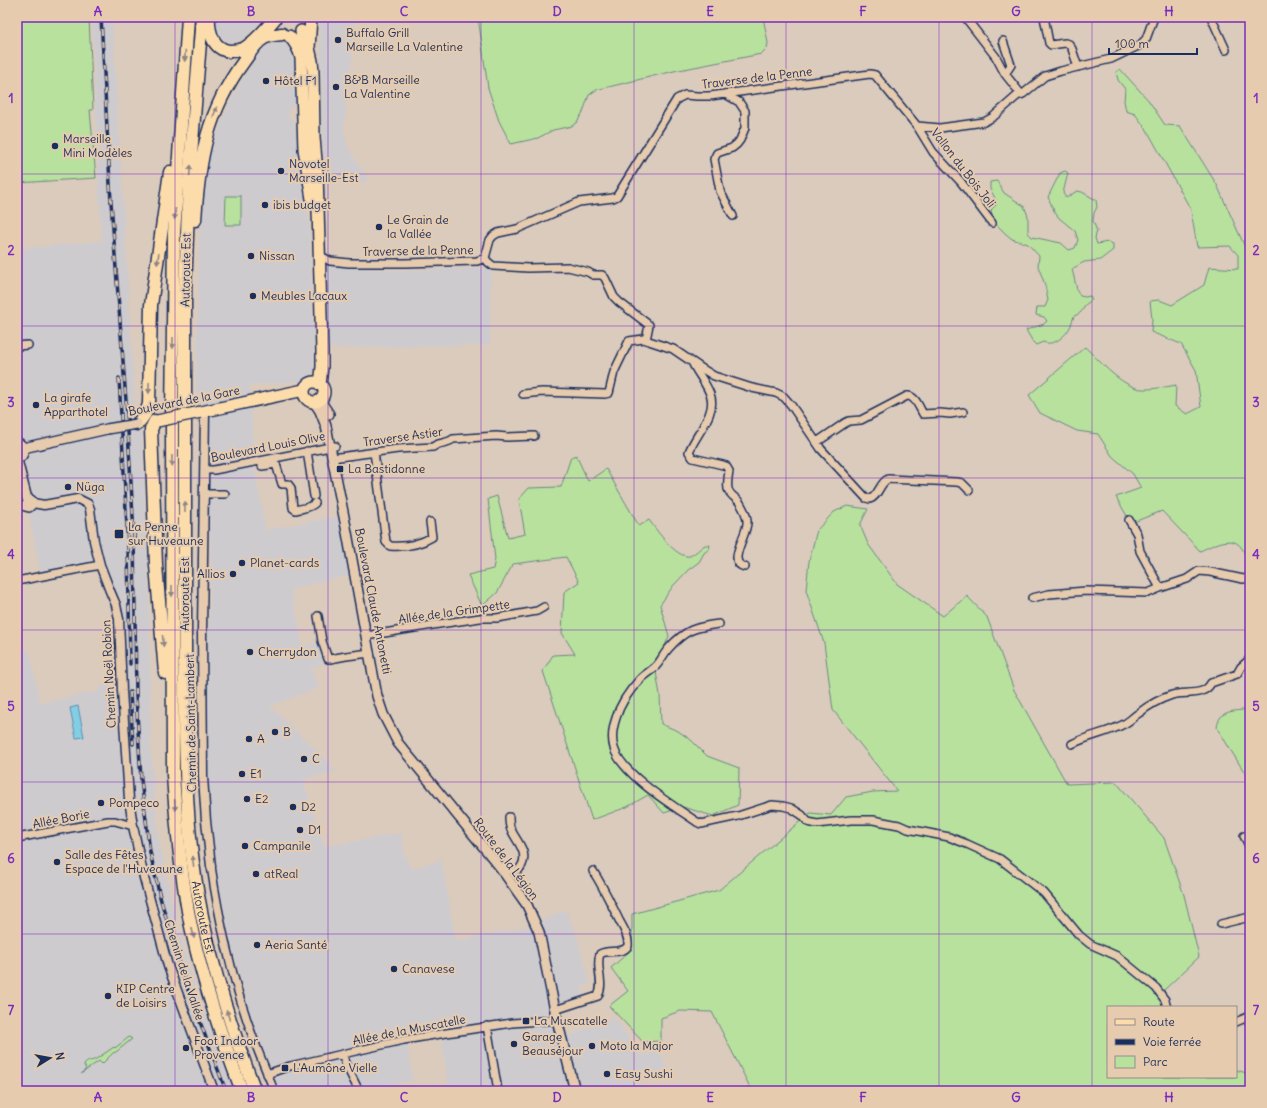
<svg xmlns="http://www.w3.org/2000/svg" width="1267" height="1108" font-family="Delius,sans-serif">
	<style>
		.built { fill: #cecbcf }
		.green { fill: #b8e19e; stroke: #6a887e }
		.water { fill: #84cee4; stroke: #5a8eae }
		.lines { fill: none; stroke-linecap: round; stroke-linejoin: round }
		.canal { stroke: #84cee4; stroke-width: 6 }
		.primary-tunnel { stroke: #b5acaa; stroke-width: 11; stroke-dasharray: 11 5.5; stroke-linecap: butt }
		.minor-casing { stroke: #1b2f5e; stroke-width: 10 }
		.tertiary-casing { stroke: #1b2f5e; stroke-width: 11 }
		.secondary-casing { stroke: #1b2f5e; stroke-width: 12 }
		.primary-casing { stroke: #1b2f5e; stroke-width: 14 }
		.motorway-casing { stroke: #1b2f5e; stroke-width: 15 }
		.minor { stroke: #e6cbae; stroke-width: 7 }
		.tertiary { stroke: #e6cbae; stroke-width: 8 }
		.secondary { stroke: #e6cbae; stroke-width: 9 }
		.primary { stroke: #fddcac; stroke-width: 11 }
		.motorway { stroke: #fddcac; stroke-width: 12 }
		.rail-casing { stroke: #1b2f5e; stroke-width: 3.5 }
		.rail { stroke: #e6cbae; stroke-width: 2; stroke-dasharray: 6; stroke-linecap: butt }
		.secondary-bridge-casing { stroke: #1b2f5e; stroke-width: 12; stroke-linecap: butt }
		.primary-bridge-casing { stroke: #1b2f5e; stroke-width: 14; stroke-linecap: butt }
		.secondary-bridge { stroke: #e6cbae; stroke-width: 9 }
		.primary-bridge { stroke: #fddcac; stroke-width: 11 }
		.oneway { fill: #8c8685 }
		.grid { fill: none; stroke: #7b2cbf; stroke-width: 1; stroke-opacity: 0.55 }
		.poi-dot { fill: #1b2f5e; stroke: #e6cbae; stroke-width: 1.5 }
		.labels { text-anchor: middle; stroke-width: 4; stroke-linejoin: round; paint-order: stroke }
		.poi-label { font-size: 12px; fill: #1b2f5e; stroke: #e6cbae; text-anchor: start }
		.street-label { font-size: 12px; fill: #1b2f5e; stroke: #e6cbae }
		.neatline { fill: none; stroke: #7b2cbf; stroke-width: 1.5 }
		.grid-label { font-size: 13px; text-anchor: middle; font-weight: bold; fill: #7b2cbf }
	</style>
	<rect width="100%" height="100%" fill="#dbcbbd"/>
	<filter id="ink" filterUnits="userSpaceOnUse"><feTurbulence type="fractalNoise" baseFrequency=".025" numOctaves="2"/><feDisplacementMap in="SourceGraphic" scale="8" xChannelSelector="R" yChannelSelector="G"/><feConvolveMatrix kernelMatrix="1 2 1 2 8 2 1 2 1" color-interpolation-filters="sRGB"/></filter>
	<g filter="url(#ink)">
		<path class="built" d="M92,17h20l24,401 -19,5 1,8 18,-4 6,5 7,156 2,164 8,87 13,64 19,68 24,69 20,51h-218v-450l13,12 10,50 60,-12 -1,-4 27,-5 -1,-57 -3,-27h-4l-16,-36 -61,12 -12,-61 -12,-41v-223l85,-8 -3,-44z
			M215,17h49l-7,9 -15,14 -12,3 -8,-4 -3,-4 -3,-7z
			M319,17h35l-1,33 -6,45 -3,35 3,15 4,7 18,29 -6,2 -3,-1 -34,1 -4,-53 -1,-63z
			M274,42h5l9,3 4,3 3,7 1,49 -7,4 -1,9 6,2 15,100 6,151 -9,10 -4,1 -52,4 4,82 12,63 73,-14 11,59 -59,14 12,57 18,-4 5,20 -15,6 8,20 -49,18 55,53 10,12 -32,9 22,66 76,-13 4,24 6,12 30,-9 15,81 75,-15 34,-16 12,26 13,48 -9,3 2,6 -1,7 -22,6 3,17 5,13 44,-19 7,6 20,30 7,2 12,-6 9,19 -43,23h-175l-8,-54 -34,7 6,36 -49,11h-85l-27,-71 -20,-71 -12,-55 -11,-85 -2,-32v-62l1,-68 3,-78 -3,-88 -5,-58 -7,-32 3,-153 7,-66 7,-31 18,-41 29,-51 4,-3z
			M331,266l49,3 30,1 81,-3 -1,78 -165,3v-80z"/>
		<path class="green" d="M17,17h72l4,93h-3l6,68 -79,5z
			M478,17h285l5,26 -1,5 -6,6 -87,17 -78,19 -7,5 -6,17 -6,10 -5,4 -19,4 -15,8 -27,6 -12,-23 -11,-33z
			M1120,69l29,32 16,24 15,1 37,59 32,71 1,33v282c-2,-7 -5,-19 -9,-24 -10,-13 -29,-1 -41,4l-38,-40 -31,12 -15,-26 25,-9 -8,-14 -21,-18 -14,-22 -21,-3 -37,-18 -11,-18 56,-48c15,14 31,34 51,41 8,3 30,-1 40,-3l-1,21 12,8 14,-7 -5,-37 -15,-26 -30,-12 1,-12 -2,-19 9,-1 13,5 32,-20 5,-18 29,2v-14l-8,-9 -33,1 -6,-37 -44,-80 -12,-16 -9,-3 -2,-10 1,-12 -7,-9 -2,-8z
			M1065,171l3,2 -5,20 3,5 11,-7 5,1 14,8 1,7 -3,6 -1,8 4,10 -2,7 2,6 11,-2 5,2v6l-13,10 -16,2 -12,7 5,21 3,6 5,1 5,-1 2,3 -3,3 -4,3c-2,6 -5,9 -11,11 -1,3 -2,6 -3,9 -4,10 -17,22 -28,17l-7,3 -3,-3 -7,-12 18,-6 3,-3 -3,-4 -8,-2 1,-8h8l3,-7 -3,-15 -7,-19 1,-10 -11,-12 -16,-5 -6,-5 -13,-13 -2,-11 5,-5 -2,-9 -4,-7v-7l7,-1 7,12 20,13 4,10v17l4,4 29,6 8,7 6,-2 3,-8 -3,-9 -16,-13 -5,-7 -6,-14 12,-24z
			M226,196h15v29h-16z
			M576,455l12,26 18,-12 33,57 10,-6c7,9 27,39 41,36 5,-2 10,-8 15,-11h5l-1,4 -5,4 -5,9 -11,8 -15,16 -13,19 9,31 -10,24 -3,12 4,23 1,29 17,7 13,9 16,16 32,12 -1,37 -25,11 -30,-9 -19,6 -16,-18 -21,12 -35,13 -49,-149 10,-16 22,-1 -13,-21 2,-41 15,-10 -13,-25 -53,7 -16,29 -15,13 -14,-31 25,-6 2,-10 -7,-60 9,-3 11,42 17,-4 -6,-35 10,-11 32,-1 10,-30z
			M847,506l21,3 -8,16 8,19 29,40 46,32 24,-20 20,21 27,73 53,94 49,-2 48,56 20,57 15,62 -35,33 2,17h-58v70h128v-7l14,4v17h-498l-40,-79 -32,-1 -19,7v23l-18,1 -34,-36 19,-15 -17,-23 21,-19v-35l87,-24 91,-77 21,2 15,-18 27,-5 24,-1 -64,-81 -9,-67 -18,-53 3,-29 8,-31 17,-18z
			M1250,709v70l-2,-1 -31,-50c2,-20 18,-16 33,-19z
			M129,1037l3,2 -16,13 -3,1 -11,11 -3,-3 -18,13 5,-5 -2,-4c5,-6 7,-3 12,-6 6,-4 12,-8 18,-12l1,1z"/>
		<path class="water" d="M78,706l6,31 -8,1 -6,-30z"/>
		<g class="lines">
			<path class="canal" d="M1246,17l4,10"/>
			<path class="primary-tunnel" d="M304,17l1,23"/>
			<g class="minor-casing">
				<path id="minor" d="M965,17l31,40 9,17 16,20
					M1044,17l5,26 2,2 14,-2 4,1 3,5 6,18
					M1211,17l15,33
					M1003,41l8,24 -6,9
					M725,94l14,8 6,9v17l-5,12 -3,4 -5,4 -15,5 -3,6 6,32 13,25
					M917,126l16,26 28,30 31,41
					M319,255l11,6 19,2h56l72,-2 8,-3 5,-18 3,-4 5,-3 19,-4 62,-27 34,-4 4,-2 60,-97 8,-4 12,1h13l160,-22 5,1 42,51 23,2 44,-6 9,-5 24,-21 6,-2 22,-18 16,-5 50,-12 29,-14 6,-6 8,-22
					M485,258l3,4 5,4 35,2 40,-1 20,5 5,3h9l3,3 9,19 5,5 30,23 -3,15 27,9 28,19 13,8 38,12 24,5 8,4 7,8 30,44 45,49 4,1c9,-3 9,-16 18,-20l69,3 5,1 7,7
					M17,346l11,-1
					M693,364c5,10 13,19 17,30 8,19 -15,41 -21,58l4,6 30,7 3,1 3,5c-1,6 -2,13 -1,18 2,7 9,9 12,14 3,5 7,13 7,18 2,12 -22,42 -2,46
					M523,394l19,-2 63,2 4,-1 5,-21 15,-31 14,-2 3,1
					M817,442l28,-19 4,-2 12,-1 46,-24c8,-1 12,11 16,18l17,-1 10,1 13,-2
					M307,451l7,45
					M374,452l12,90 4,4c14,1 29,-1 42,-9l-2,-15
					M332,458l66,-9 35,-2c5,-5 14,-3 20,-8l43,-3 11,1 27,-1
					M262,466l14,-2 6,20h6l3,4 2,20 3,2c6,-2 15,-2 19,-7
					M205,470h9l121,-24
					M204,494h21
					M1129,520l8,14 3,17 20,37 27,-9 12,-8 11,1 33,7 7,-1
					M17,581l83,-16
					M1032,598l17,-4 37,-3 62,2 12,-5
					M318,616l4,25 6,18h2l16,-3 24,-3
					M719,624c-24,3 -34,6 -50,24 -5,5 -8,13 -13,18 -5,5 -11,8 -16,13 -10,11 -20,25 -24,39 -3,9 -5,20 -2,30 7,26 61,59 83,74l4,2 37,-8 34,-11 11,1 8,2 11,7 6,7 9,2 34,-4h22l26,5 9,4 41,8 18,7 33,15 44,34 35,42 11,9 27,12 39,32 9,12 2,7
					M366,636l73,-12 41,-6h17l40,-7 7,-4
					M1072,744c17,-9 36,-11 52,-20 6,-3 10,-8 15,-11 10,-8 21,-14 33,-18 13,-4 32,2 39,-12l26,-9 4,-7 9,-8
					M1244,836l6,11
					M17,838l91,-17h7l18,5
					M211,866c8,54 20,108 38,160 7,22 17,43 25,65
					M500,867c6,0 10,4 15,4 4,0 5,-3 7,-6 7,-14 -8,-26 -12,-38 -1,-4 -1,-7 -1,-10
					M1221,924l29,-7
					M555,1010l43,-14c7,-13 -3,-29 2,-42 8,-5 22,1 28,-8 1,-9 -4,-17 -8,-24 -9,-18 -16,-34 -27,-51
					M1236,1022l14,-6
					M487,1026l11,65
					M343,1054l2,9 14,28
					M267,1074l23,-8 114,-26 36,-6 72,-11 45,-3"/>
			</g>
			<g class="tertiary-casing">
				<path id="tertiary" d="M205,411l-3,220 1,146 3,44 5,45
					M33,503l11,2 34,-6 10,5 2,5 4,32 6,24 10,26 6,14 3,14 3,72 7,108 4,27 11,52 24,88 46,125"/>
			</g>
			<g class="secondary-casing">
				<path id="secondary" d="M321,398l2,7 6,9
					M314,402l6,9 6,15 20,101 31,169 6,18 15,29 102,124 27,38 12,27 18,88 18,71
					M17,442c8,4 9,13 0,17
					M23,448l84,-19
					M17,460l10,39
					M25,506l4,1 4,-4 -2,-3 -4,-1"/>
			</g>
			<g class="primary-casing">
				<path id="primary" d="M311,17l-2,31 3,13 1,11 1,66 3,34 5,179v16l-2,18
					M301,31l2,14 2,6
					M289,36c7,7 10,13 12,22l3,91 8,50
					M304 392a10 10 0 1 1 20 0a10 10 0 1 1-20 0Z
					M201,412l103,-22"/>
			</g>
			<g class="motorway-casing">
				<g id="motorway">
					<path d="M188,17l-14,216 -2,189 1,353c3,46 7,91 15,136 11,61 32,122 54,180"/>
					<path id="s1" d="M202,17l-13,163 -4,111v441c1,44 2,88 8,131 10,78 34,154 62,228"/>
					<path d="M209,17c-1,14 4,32 20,34 6,0 11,0 16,-3 12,-8 22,-20 31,-31"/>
					<path d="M195,220c4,-61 12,-109 49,-159 6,-8 11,-18 20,-23 6,-3 12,-3 18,-4"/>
					<path d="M155,421l-4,8 5,136 9,108"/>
					<path d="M137,424c7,-7 10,-12 12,-20l2,-99 19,-133"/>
				</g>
			</g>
			<use href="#minor" class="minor"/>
			<use href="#tertiary" class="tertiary"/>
			<use href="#secondary" class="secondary"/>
			<use href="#primary" class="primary"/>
			<use href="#motorway" class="motorway"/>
			<g class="rail-casing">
				<path id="rail" d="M101,17l10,185 16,212 7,120 2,162 5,84 9,72 10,45 25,85 41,109
					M119,378l9,169 2,117
					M130,692l3,52"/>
			</g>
			<use href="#rail" class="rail"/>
			<g class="secondary-bridge-casing">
				<path id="secondary-bridge" d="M107,429l30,-5"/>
			</g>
			<g class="primary-bridge-casing">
				<path id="primary-bridge" d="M157,421l44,-9"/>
			</g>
			<use href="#secondary-bridge" class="secondary-bridge"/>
			<use href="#primary-bridge" class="primary-bridge"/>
		</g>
		<defs><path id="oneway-solid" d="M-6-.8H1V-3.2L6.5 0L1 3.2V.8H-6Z"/></defs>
		<g class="oneway">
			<use href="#oneway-solid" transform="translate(185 56) rotate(94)"/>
			<use href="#oneway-solid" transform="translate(215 112) rotate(-68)"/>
			<use href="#oneway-solid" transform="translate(190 171) rotate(-86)"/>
			<use href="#oneway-solid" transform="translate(175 214) rotate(94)"/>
			<use href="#oneway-solid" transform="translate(158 259) rotate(98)"/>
			<use href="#oneway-solid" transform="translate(173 343) rotate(90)"/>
			<use href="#oneway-solid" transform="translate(149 388) rotate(91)"/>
			<use href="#oneway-solid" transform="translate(172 461) rotate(90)"/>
			<use href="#oneway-solid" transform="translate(185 507) rotate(-90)"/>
			<use href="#oneway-solid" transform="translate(172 591) rotate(90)"/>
			<use href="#oneway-solid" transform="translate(163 641) rotate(85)"/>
			<use href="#oneway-solid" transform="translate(175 805) rotate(86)"/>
			<use href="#oneway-solid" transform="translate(193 861) rotate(-97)"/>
			<use href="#oneway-solid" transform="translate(193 933) rotate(78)"/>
			<use href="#oneway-solid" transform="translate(228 1015) rotate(-107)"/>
		</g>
	</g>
	<path class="grid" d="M175,17v1074M328,17v1074M481,17v1074M634,17v1074M786,17v1074M939,17v1074M1092,17v1074M17,174h1233M17,326h1233M17,478h1233M17,630h1233M17,782h1233M17,934h1233"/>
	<g class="poi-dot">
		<circle cx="338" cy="40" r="4"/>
		<circle cx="266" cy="81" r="4"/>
		<circle cx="336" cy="87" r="4"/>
		<circle cx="55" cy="146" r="4"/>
		<circle cx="281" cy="171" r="4"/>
		<circle cx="265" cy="205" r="4"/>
		<circle cx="379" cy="227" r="4"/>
		<circle cx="251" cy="256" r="4"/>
		<circle cx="253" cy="296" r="4"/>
		<circle cx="36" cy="405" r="4"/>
		<rect x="336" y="465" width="8" height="8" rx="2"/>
		<circle cx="68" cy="487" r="4"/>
		<rect x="114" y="529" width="10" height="10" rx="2"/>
		<circle cx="242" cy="563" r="4"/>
		<circle cx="233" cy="574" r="4"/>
		<circle cx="250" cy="652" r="4"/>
		<circle cx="275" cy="732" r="4"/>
		<circle cx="249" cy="739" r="4"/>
		<circle cx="304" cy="759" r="4"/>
		<circle cx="242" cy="774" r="4"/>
		<circle cx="247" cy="799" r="4"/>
		<circle cx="101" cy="803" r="4"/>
		<circle cx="293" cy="807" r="4"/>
		<circle cx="300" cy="830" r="4"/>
		<circle cx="245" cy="846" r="4"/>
		<circle cx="57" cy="862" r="4"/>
		<circle cx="256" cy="874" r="4"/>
		<circle cx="257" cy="945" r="4"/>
		<circle cx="394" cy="969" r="4"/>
		<circle cx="108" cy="996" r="4"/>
		<rect x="522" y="1017" width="8" height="8" rx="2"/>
		<circle cx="514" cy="1044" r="4"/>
		<circle cx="592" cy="1046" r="4"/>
		<circle cx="186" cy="1048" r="4"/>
		<rect x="281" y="1064" width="8" height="8" rx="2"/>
		<circle cx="607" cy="1074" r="4"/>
	</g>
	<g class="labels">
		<g class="poi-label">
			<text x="346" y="37">Buffalo Grill<tspan x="346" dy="14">Marseille La Valentine</tspan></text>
			<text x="344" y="84">B&amp;B Marseille<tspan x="344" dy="14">La Valentine</tspan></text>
			<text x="274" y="85">Hôtel F1</text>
			<text x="63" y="143">Marseille<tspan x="63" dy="14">Mini Modèles</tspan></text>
			<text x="289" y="168">Novotel<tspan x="289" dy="14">Marseille-Est</tspan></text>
			<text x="273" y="209">ibis budget</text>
			<text x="387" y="224">Le Grain de<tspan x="387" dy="14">la Vallée</tspan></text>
			<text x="259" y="260">Nissan</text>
			<text x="261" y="300">Meubles Lacaux</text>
			<text x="44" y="402">La girafe<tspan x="44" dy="14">Apparthotel</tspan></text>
			<text x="348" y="473">La Bastidonne</text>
			<text x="76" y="491">Nüga</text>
			<text x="128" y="531">La Penne<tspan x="128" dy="14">sur Huveaune</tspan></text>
			<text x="250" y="567">Planet-cards</text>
			<text x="225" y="578" text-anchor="end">Allios</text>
			<text x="258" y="656">Cherrydon</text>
			<text x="283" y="736">B</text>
			<text x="257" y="743">A</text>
			<text x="312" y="763">C</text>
			<text x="250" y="778">E1</text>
			<text x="255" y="803">E2</text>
			<text x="109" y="807">Pompeco</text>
			<text x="301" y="811">D2</text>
			<text x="308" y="834">D1</text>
			<text x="253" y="850">Campanile</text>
			<text x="65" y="859">Salle des Fêtes<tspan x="65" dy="14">Espace de l'Huveaune</tspan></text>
			<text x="264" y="878">atReal</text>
			<text x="265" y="949">Aeria Santé</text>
			<text x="402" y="973">Canavese</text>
			<text x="116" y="993">KIP Centre<tspan x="116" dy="14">de Loisirs</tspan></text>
			<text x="534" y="1025">La Muscatelle</text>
			<text x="522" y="1041">Garage<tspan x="522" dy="14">Beauséjour</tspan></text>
			<text x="194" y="1045">Foot Indoor<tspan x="194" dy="14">Provence</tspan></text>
			<text x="600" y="1050">Moto la Major</text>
			<text x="293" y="1072">L'Aumône Vielle</text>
			<text x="615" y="1078">Easy Sushi</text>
		</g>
		<g class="street-label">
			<text transform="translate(757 78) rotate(-7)" y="4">Traverse de la Penne</text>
			<text transform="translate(963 168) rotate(52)" y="4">Vallon du Bois Joli</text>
			<text transform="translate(418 251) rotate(-1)" y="4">Traverse de la Penne</text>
			<text transform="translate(186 270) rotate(-89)" y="4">Autoroute Est</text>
			<text transform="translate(184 401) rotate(-11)" y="4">Boulevard de la Gare</text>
			<text transform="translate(403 437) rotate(-8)" y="4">Traverse Astier</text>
			<text transform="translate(268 447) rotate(-11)" y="4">Boulevard Louis Olive</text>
			<text transform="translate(185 594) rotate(-90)" y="4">Autoroute Est</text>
			<text transform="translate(373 601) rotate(79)" y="4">Boulevard Claude Antonetti</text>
			<text transform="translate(454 612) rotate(-8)" y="4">Allée de la Grimpette</text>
			<text transform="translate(109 674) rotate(-93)" y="4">Chemin Noël Robion</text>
			<text transform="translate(191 723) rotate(-91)" y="4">Chemin de Saint-Lambert</text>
			<text transform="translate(61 819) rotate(-11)" y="4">Allée Borie</text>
			<text transform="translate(506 859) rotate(53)" y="4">Route de la Légion</text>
			<text dy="4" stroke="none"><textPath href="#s1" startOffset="902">Autoroute Est</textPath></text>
			<text transform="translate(184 970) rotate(72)" y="4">Chemin de la Vallée</text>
			<text transform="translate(409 1030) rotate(-11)" y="4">Allée de la Muscatelle</text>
		</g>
	</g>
	<rect width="1267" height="1108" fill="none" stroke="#e6cbae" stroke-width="44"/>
	<rect x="1107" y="1006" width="130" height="72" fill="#e6cbae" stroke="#958d8e"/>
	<rect x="1115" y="1019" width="20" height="6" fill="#fddcac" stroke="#958d8e"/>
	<text x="1143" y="1026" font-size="12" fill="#1b2f5e">Route</text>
	<rect x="1115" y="1039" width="20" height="6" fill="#1b2f5e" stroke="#958d8e"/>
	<text x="1143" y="1046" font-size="12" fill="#1b2f5e">Voie ferrée</text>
	<rect x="1115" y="1056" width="20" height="12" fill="#b8e19e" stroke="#958d8e"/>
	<text x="1143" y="1066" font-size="12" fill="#1b2f5e">Parc</text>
	<g transform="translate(50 1058) rotate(79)" stroke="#e6cbae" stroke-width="3" paint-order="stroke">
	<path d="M0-3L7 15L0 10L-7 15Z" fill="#1b2f5e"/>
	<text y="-6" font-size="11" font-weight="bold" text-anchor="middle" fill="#1b2f5e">N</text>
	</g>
	<path d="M1109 48v6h88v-6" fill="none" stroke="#1b2f5e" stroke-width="2"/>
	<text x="1115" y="48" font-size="12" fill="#1b2f5e" stroke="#e6cbae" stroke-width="3" paint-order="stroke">100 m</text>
	<rect x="22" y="22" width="1223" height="1064" class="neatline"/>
	<g class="grid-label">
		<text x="98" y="16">A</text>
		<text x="251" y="16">B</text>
		<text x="404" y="16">C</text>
		<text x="557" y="16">D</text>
		<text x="710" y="16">E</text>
		<text x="863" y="16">F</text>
		<text x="1016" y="16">G</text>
		<text x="1169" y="16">H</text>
		<text x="11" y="103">1</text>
		<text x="1256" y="103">1</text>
		<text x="11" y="255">2</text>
		<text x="1256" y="255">2</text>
		<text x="11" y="407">3</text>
		<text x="1256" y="407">3</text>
		<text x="11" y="559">4</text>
		<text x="1256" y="559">4</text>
		<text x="11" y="711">5</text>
		<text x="1256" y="711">5</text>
		<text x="11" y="863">6</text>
		<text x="1256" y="863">6</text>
		<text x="11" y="1015">7</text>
		<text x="1256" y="1015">7</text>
		<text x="98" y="1102">A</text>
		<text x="251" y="1102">B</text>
		<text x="404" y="1102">C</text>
		<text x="557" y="1102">D</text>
		<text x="710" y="1102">E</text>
		<text x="863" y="1102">F</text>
		<text x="1016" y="1102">G</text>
		<text x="1169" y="1102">H</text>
	</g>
</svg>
